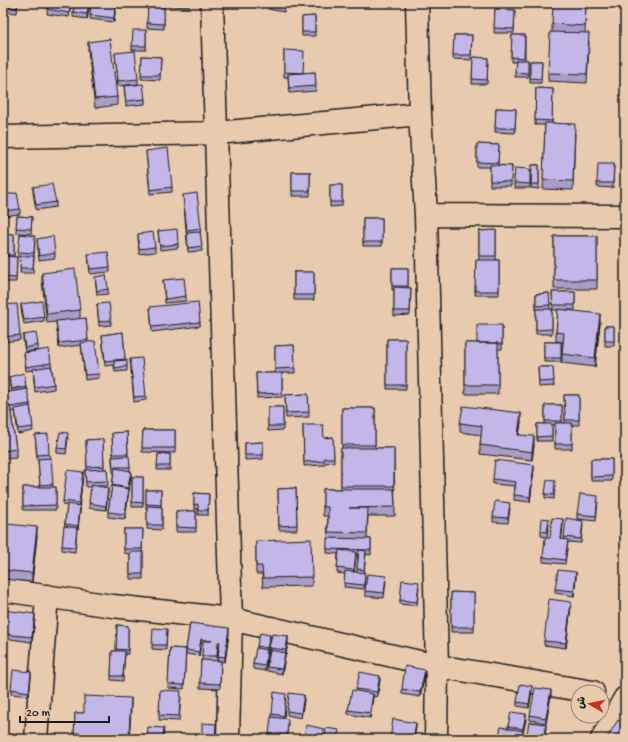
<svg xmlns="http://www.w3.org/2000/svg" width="628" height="742" font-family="'Gochi Hand','Playpen Sans Arabic',sans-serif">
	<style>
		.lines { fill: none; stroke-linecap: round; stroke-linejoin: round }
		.street-casing { stroke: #1c1c1c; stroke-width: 25 }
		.street { stroke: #e8cbaf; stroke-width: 22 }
		.wall { fill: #a89dc8; stroke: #1c1c1c; fill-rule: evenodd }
		.shaded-wall { fill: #8880a3; stroke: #1c1c1c }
		.building { fill: #c3b7e9; stroke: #1c1c1c }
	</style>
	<rect width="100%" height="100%" fill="#e8cbaf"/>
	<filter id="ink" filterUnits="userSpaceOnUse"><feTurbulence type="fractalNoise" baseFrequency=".025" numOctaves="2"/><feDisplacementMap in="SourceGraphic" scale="8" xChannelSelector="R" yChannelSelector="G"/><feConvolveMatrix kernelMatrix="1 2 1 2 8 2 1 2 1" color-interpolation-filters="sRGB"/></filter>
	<g filter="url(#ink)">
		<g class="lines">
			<g class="street-casing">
				<path id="street" d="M212,3l19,616 -3,120
					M417,3l3,111 6,101 11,451 -1,73
					M3,137l214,-4 203,-19
					M426,215l199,1
					M3,590l110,16 118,13 206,47 156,26
					M36,739l11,-143
					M602,739l23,-41"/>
			</g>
			<use href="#street" class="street"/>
		</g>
		<path class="wall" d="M6,3h12l-1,10 -11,-1z
			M48,3h23l-2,14 -22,-3z
			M90,3l-3,16 -14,-2v-5z
			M116,3l-2,19 -24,-3v-4z
			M169,3h20v4l-20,-1z
			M269,3h16l-1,9 -16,-3z
			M586,3l-1,30 4,9 -2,41 -39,-2v-8l4,-41v-8z
			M148,7h16v22l-17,-1z
			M495,9l20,1 -1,23h-20z
			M315,16v20h-13v-19z
			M146,30v20h-14v-4z
			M454,35h18l-1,25 -18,-1z
			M512,35h13v25h3v17h-13l1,-15h-5z
			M88,42l29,55v8l-22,3 -7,-58z
			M284,50l19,23 12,-1 1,19 -27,2 -1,-16h-4z
			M115,53l23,26v5l-20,2z
			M142,56l19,1 -1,23 -19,-1z
			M473,57l15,1 -1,26h-15z
			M530,61h12l-1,22h-11z
			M124,86l21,13v5l-19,2z
			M536,88l17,1 -1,34 23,10 -2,57 -30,-1 2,-64h-10z
			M496,108l20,1 -1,24 -20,-1z
			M477,144l22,1 -1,20 14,1 -1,20h-21v-19h-13z
			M146,151l26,36v5l-22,2z
			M614,164l-1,24 -16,-1v-4z
			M532,165h7v24l-8,-1z
			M530,169v19h-16v-5z
			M292,172h18v24h-18z
			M330,185h12v21l-12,1z
			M33,187l23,15v5l-20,3 -3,-18z
			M3,195l17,14v5l-17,2z
			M183,195l18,33 -1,5 2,18 -14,1z
			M17,216l15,1 -1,17 -15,-1z
			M363,218h19v28h-19z
			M496,230v30h3v35h-24l1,-35h3v-29z
			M158,231l20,13v4l-18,2z
			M3,234h11v23h3l-1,25h-13z
			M138,234l17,13v5l-16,2z
			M554,236h43v53h-43z
			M37,239l18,14v5l-16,2z
			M35,241l-2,32h-13l1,-16h-3v-5z
			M88,254l22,13v5l-20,2z
			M392,268h16v20h3l-1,27 -16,1v-26h-2z
			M294,272h20v28h-20z
			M42,273l38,37v9l6,-1 2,24 11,32v4l-14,2 -4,-35 -22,3 -3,-26 -9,1 -5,-42z
			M95,277l13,12v5l-11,1z
			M163,280l23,16v5l-21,2z
			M552,292h23v18h-11l36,13 -5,44 -33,-4v-9l1,-12h-2v20h-17v-20h17l-5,-1v-9l2,-22h-5z
			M549,293l1,16h2v25h-16v-40z
			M21,304l23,13v4l-20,3 -3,-15z
			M97,304l14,16v5l-12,1z
			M3,305l17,30v5l-17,2z
			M150,307l50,15v4l-48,6z
			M502,325v24h-4v45h-33v-51h12z
			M605,326h9v20h-9z
			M123,332l2,28 2,6v5l-12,1 -1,-7 -9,1 -3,-31z
			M23,335l15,10v5l-13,2 -2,-12z
			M387,339h19v50h-19z
			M294,345l1,28h-13v24l-25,1 -1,-25h19v-27z
			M24,353l27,10 3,21v5l-19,3 -2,-22 -7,1z
			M130,359l16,37v4l-12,2z
			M538,367h15l1,19 -15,1z
			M9,377l17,12 4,15 3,27 -15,3 -3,-23 -4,1 5,37v9l-13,1v-66l8,-1 -2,-11z
			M308,394l1,23 -23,1 -1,-23z
			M564,395h15v30h-7v24h-17v-24h-3v16h-15v-17h8v-19h17v18h3z
			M268,407h15v23l-15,1z
			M342,408h33v40h19l1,68h-27l-1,23h4v16l-5,-1 -2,19 1,4 -1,12 -20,-2 1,-13 -8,-1 1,-19 -11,-1 1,-37h-5v-27h18v-41h1zM356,554h2l-1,18h-3z
			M521,422l-2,13 15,10 -2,15 -52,-6v-9l1,-10 -21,-3v-9z
			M303,425l21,13 9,-1 1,25 -10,1v2l-20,1z
			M143,430h32v23l-33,-1z
			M127,432l1,24 3,19 -6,44 -17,-2v-5l6,-40h-1l-1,-11v-4h1l-1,-24z
			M35,435l14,19 4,33h3v23h-33v-23h17l-2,-27h-1z
			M68,438l-2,16 -9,-1v-5z
			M103,439l1,30h3l1,17h-10l10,6 -2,18 -17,-2 2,-21h-5l-1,-17h2l-1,-30z
			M263,442v17l-18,1v-17z
			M158,454h12v16h-13z
			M591,459h21v22h-21z
			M534,469l-4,33 -16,-2 1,-14 -22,-2v-5z
			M83,476l-4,30 1,5 -3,19 -2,22 -13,-2v-4l5,-40 -4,-1v-4z
			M132,477h11v30h-11z
			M555,485l-1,14 -9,-1v-4z
			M296,488l1,42h-18l-1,-41z
			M146,490h15v17h1v23l-15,-1v-20h-1z
			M194,493l15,1 -1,21h-10v-6h-4z
			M598,501l-2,20 -19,-2v-5z
			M510,508l-2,15 -15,-1v-5z
			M176,511h20v21h-20z
			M549,524l-2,13 -6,-1v-5z
			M563,524l-2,15 3,1v-3l19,-12 -2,18 -13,-1 -3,22 -22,-2v-5z
			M124,529h19l-1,23h1v27h-13v-25l-6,-1z
			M37,536l-5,46 -29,-3v-9z
			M256,541l56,36v9l-49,1 -1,-13h-6z
			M576,577l-2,19 -19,-3v-4z
			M386,581l-2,17 -19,-2v-5z
			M419,587l-2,19 -17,-2v-4z
			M451,592l23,1v39h-23z
			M571,606l-5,42 -22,-3v-4z
			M3,610l32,9 -3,23 -29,-4z
			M190,623l39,10 -4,29 -4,-1 -1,28 -20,-1 1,-28h1l1,-16 -2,-1 -2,13 -13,-2v-4zM218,646h1l-1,15h-1z
			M117,625l11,1v28h-3l-2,27 -12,-1 1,-29h4z
			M167,629l-1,21 -14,-1v-4z
			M270,640l-5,31 -12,-2v-5l4,-18z
			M288,641l-2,14h-1l-3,19 -15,-3v-4l2,-15v-4z
			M170,648l16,1 -2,40 -16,-1z
			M425,674l-5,23 -18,-3v-5z
			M31,677l-2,19 -18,-2v-5z
			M380,680l-3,17 -4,-1 -3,22 -22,-4v-4l8,-19v-2z
			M160,690l21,6 -2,25 -20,-1z
			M532,690l-3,18 -12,-2v-4z
			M551,695l-5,28 -16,-3v-5z
			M286,698l-2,20 4,5 -1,16 -18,-1 3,-24z
			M304,700l-3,18 -14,-3v-4z
			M131,707l-2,32h-55l1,-26h9z
			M526,719l-3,14 -15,-5v-2z"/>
		<path class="shaded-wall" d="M89,3h1l-3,16v-5z
			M115,3h1l-2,19v-4z
			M600,314v9l-5,44v-9z
			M26,386v4l-15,4v-5z
			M521,413v9l-3,21v-8z
			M534,436v9l-2,15v-8z
			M534,465v4l-4,33v-5z
			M131,471v4l-6,44 3,-31z
			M83,472v4l-4,32v-5z
			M108,488v4l-2,18v-4z
			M80,506v5l-2,19v-4z
			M563,519v5l-2,20v-5z
			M37,527v9l-5,46v-9z
			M356,552v5l-2,17v-4z
			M576,572v5l-2,19v-5z
			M571,602v4l-5,42v-5z
			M35,614v5l-3,23v-5z
			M229,628v5l-4,29v-5z
			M270,635v5l-5,31 2,-23z
			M288,636v5l-2,14v-5z
			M201,639v4l-2,13v-4z
			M285,653v4l-3,17v-5z
			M425,670v4l-5,23v-5z
			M31,672v5l-2,19v-4z
			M380,676v4l-3,17v-5z
			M532,686v4l-3,18v-4z
			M551,690v5l-5,28v-5z
			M373,694v4l-3,20v-5z
			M304,695v5l-3,18v-5z
			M131,698v9l-2,32z
			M526,714v5l-3,14v-4z
			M416,723v5l-2,11h-1z
			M546,724v5l-2,10h-1z"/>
		<path class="building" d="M6,3h12l-1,5 -11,-1z
			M48,3h23l-2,10 -22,-4z
			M75,3h14l-2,11 -14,-2z
			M91,3h24l-1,15 -24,-3z
			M269,3h16l-1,4 -16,-2z
			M553,3h33l-1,23 -33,-2z
			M148,7h16v17l-17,-1z
			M495,9l20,1 -1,19 -20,-1z
			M315,16v16h-13v-15z
			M133,30h13v16h-14z
			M550,32l39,1 -2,41 -39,-1z
			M454,35h18l-1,20h-18z
			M512,35h13l-1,23 -13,-1z
			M110,39l7,58 -22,2 -7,-57z
			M284,50l20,1 -1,22 -19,-1z
			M135,51l3,28 -20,2 -3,-28z
			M142,56l19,1 -1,18h-19z
			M473,57l15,1 -1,22 -15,-1z
			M516,60h12v13l-13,-1z
			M530,61h12l-1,18 -11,-1z
			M315,72l1,14 -27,2 -1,-14z
			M143,84l2,15 -19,2 -2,-15z
			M536,88l17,1 -1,32 -17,-1z
			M496,108l20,1 -1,19h-20z
			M545,123l30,1 -2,57 -30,-1z
			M477,144l22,1 -1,18 -21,-1z
			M168,148l4,39 -22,3 -4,-39z
			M598,164h16l-1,19h-16z
			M490,165l22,1 -1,16 -21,-1z
			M532,165h7v19h-8z
			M515,168l15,1v15l-16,-1z
			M292,172h18v19h-18z
			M52,184l4,18 -20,3 -3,-18z
			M330,185h12v17h-12z
			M17,193l3,16 -17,2v-16z
			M197,193l4,35 -14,2 -4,-35z
			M17,216l15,1 -1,12 -15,-1z
			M363,218h19v24h-19z
			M177,229l1,15 -18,2 -2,-15z
			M496,230v26h-17v-25z
			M153,232l2,15 -16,2 -1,-15z
			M200,232l2,14 -14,2 -1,-15z
			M3,234h11v21h-11z
			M20,234l15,2 -1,17 -16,-1z
			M53,236l2,17 -16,3 -2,-17z
			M554,236h43v44h-43z
			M108,252l2,15 -20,2 -2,-15z
			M3,256l14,1 -1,21 -13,-1z
			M21,256h13l-1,12h-13z
			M476,260h23v31h-24z
			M392,268h16v18h-16z
			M75,269l5,41 -33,4 -5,-41z
			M294,272h20v23h-20z
			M106,275l2,14 -11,2 -2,-14z
			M184,278l2,18 -21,3 -2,-19z
			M394,287l17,1 -1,23h-16z
			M552,292h23v13h-22z
			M549,293l1,12 -14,1v-12z
			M42,301l2,16 -20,3 -3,-16z
			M198,302l2,20 -48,5 -2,-20z
			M109,303l2,17 -12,2 -2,-18z
			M17,304l3,31 -17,2v-32z
			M536,309h16v20l-16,1z
			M558,309l42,5 -5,44 -33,-4 2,-21 -8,-1z
			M86,318l2,22 -29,3 -3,-22z
			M477,325h25v19h-4v-1h-21z
			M605,326h9v15h-9z
			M123,332l2,27 -20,2 -3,-26z
			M36,333l2,12 -13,3 -2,-13z
			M387,339h19v46h-19z
			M95,341l4,33 -14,1 -4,-32z
			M544,342h17v16h-17z
			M465,343h33v42h-33z
			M294,345l1,23 -20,1v-23z
			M49,349l2,14 -25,4 -2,-14z
			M142,358l4,38 -12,1 -4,-38z
			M127,360v6l-12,2 -1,-7z
			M51,366l3,18 -19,3 -2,-18z
			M538,367h15l1,14 -15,1z
			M24,373l2,13 -15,3 -2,-12z
			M256,373h26v20l-25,1z
			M27,389l3,15 -20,3v-1l-7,1v-14z
			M308,394l1,18 -23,1 -1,-18z
			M564,395h15v25h-14z
			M545,405h17v16h-17z
			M10,406l6,43 -13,2v-44z
			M30,406l3,21 -15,2 -3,-20z
			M463,406l58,7 -3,22 16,1 -2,16 -52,-7 2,-19 -22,-3z
			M268,407h15v19h-15z
			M342,408h33v37h-33z
			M555,423h17v21h-17z
			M537,424h15v12l-15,1z
			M303,425h20l1,13 9,-1 1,21h-10v3l-20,1z
			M143,430h32v18h-33z
			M60,432l8,1 -2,16 -9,-1z
			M127,432l1,22h-15l-1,-21z
			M48,434l1,20 -12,1 -2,-20z
			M103,439l1,27 -17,1 -1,-27z
			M263,442v13h-18v-12z
			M341,448h53v38h-53z
			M158,454h12v12h-13z
			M129,456l1,11h-17l-1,-10z
			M51,458l2,26 -13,1 -2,-26z
			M591,459h21v17l-21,1z
			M495,460l39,5 -4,32 -16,-2 2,-13 -23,-3z
			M115,468l16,3 -3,17 -16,-3z
			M107,469l1,12 -22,1 -1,-12z
			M67,470l16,2 -4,31 -16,-2z
			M132,477h11v26l-11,-1z
			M547,480l8,1 -1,14 -9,-1z
			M91,485l17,3 -2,18 -17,-3z
			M112,486l17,3 -4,25 -17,-2z
			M23,487h33v18l-33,1z
			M296,488l1,37 -18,1 -1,-37z
			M323,489h71l1,18 -46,1h19l-1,25 -39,-1v-25h-5z
			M146,490h15v15l-15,-1z
			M194,493l15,1 -1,16h-10v-6l-4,1z
			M580,494l18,2 -2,20 -19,-2z
			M495,501l15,2 -2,15 -15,-1z
			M67,504l13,2 -2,20 -13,-2z
			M147,506l15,1v18h-15z
			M176,511h20v17l-20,-1z
			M542,518l7,1 -2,13 -6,-1z
			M552,518l11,1 -2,20 7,1 -3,20 -22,-3 2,-19h5z
			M566,518l17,3 -2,18 -17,-2z
			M7,524l30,3 -5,46 -29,-3z
			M64,526l13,2 -2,19 -13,-1z
			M124,529h19l-1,20h-18z
			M327,538l44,1v11l-44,-1z
			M311,539l1,38 -49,1 -1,-12h-6v-25z
			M339,550l17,2 -2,18 -17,-2z
			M359,550l7,1 -2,19 -7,-1z
			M130,552h13v22h-13z
			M558,570l18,2 -2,19 -19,-2z
			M345,571l20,2 -1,12 -20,-2z
			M367,574l19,2 -2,17 -19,-2z
			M402,580l17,2 -2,20 -17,-2z
			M451,592l23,1v34h-23z
			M549,599l22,3 -5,41 -22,-2z
			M3,610l32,4 -3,23 -29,-3z
			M190,623l39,5 -4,29 -7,-1 2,-14h-2l-1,14h-15l1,-15h9l-11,-2 -2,13 -13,-2z
			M117,625l11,1v24l-12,-1z
			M153,628l14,1 -1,16h-14z
			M260,633l10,2 -3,13 -10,-2z
			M272,634l16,2 -2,14 -17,-2z
			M170,648l16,1 -2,36 -16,-1z
			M256,648l11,2 -2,16 -12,-2z
			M270,650l15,3 -3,16 -15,-2z
			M112,651h13l-2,25h-12z
			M201,660l20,1 -1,23 -20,-1z
			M405,666l20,4 -5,22 -18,-3z
			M13,670l18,2 -2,20 -18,-3z
			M360,672l20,4 -3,16 -21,-3z
			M520,684l12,2 -3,18 -12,-2z
			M535,688l16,2 -5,28 -16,-3z
			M160,690l21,1 -2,25 -20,-1z
			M352,690l21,4 -3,19 -22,-3z
			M274,692l12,2 -2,22 -12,-2z
			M289,693l15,2 -3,18 -14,-2z
			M84,696l47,2 -2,38 -55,-3 1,-20h9z
			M511,712l15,2 -3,15 -15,-3z
			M271,717l17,2 -1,16 -18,-1z
			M393,719l23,4 -3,16h-23z
			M618,720l7,5v14h-19z
			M529,722l17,2 -3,15h-17z
			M202,723l14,1 -1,15h-13z
			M306,725l18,4 -1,10h-19z
			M148,727l16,1 -1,11h-16z
			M501,727l22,4 -1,8h-24z
			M326,728l13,2 -2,9h-12z
			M467,734l18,3v2h-18z"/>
	</g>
	<rect width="628" height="742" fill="none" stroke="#e8cbaf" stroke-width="16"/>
	<rect x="8" y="8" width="612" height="726" fill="none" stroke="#1c1c1c" stroke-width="1.5" filter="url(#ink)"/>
	<g transform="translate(590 704) rotate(279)"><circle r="19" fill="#e8cbaf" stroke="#968574"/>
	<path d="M0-3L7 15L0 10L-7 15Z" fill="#c8321e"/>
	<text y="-6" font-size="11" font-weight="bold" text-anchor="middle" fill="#1c1c1c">ش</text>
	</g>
	<path d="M20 716v6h89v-6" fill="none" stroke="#1c1c1c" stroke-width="2"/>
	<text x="26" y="716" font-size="12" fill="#1c1c1c" stroke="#e8cbaf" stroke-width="3" paint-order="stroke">20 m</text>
</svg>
